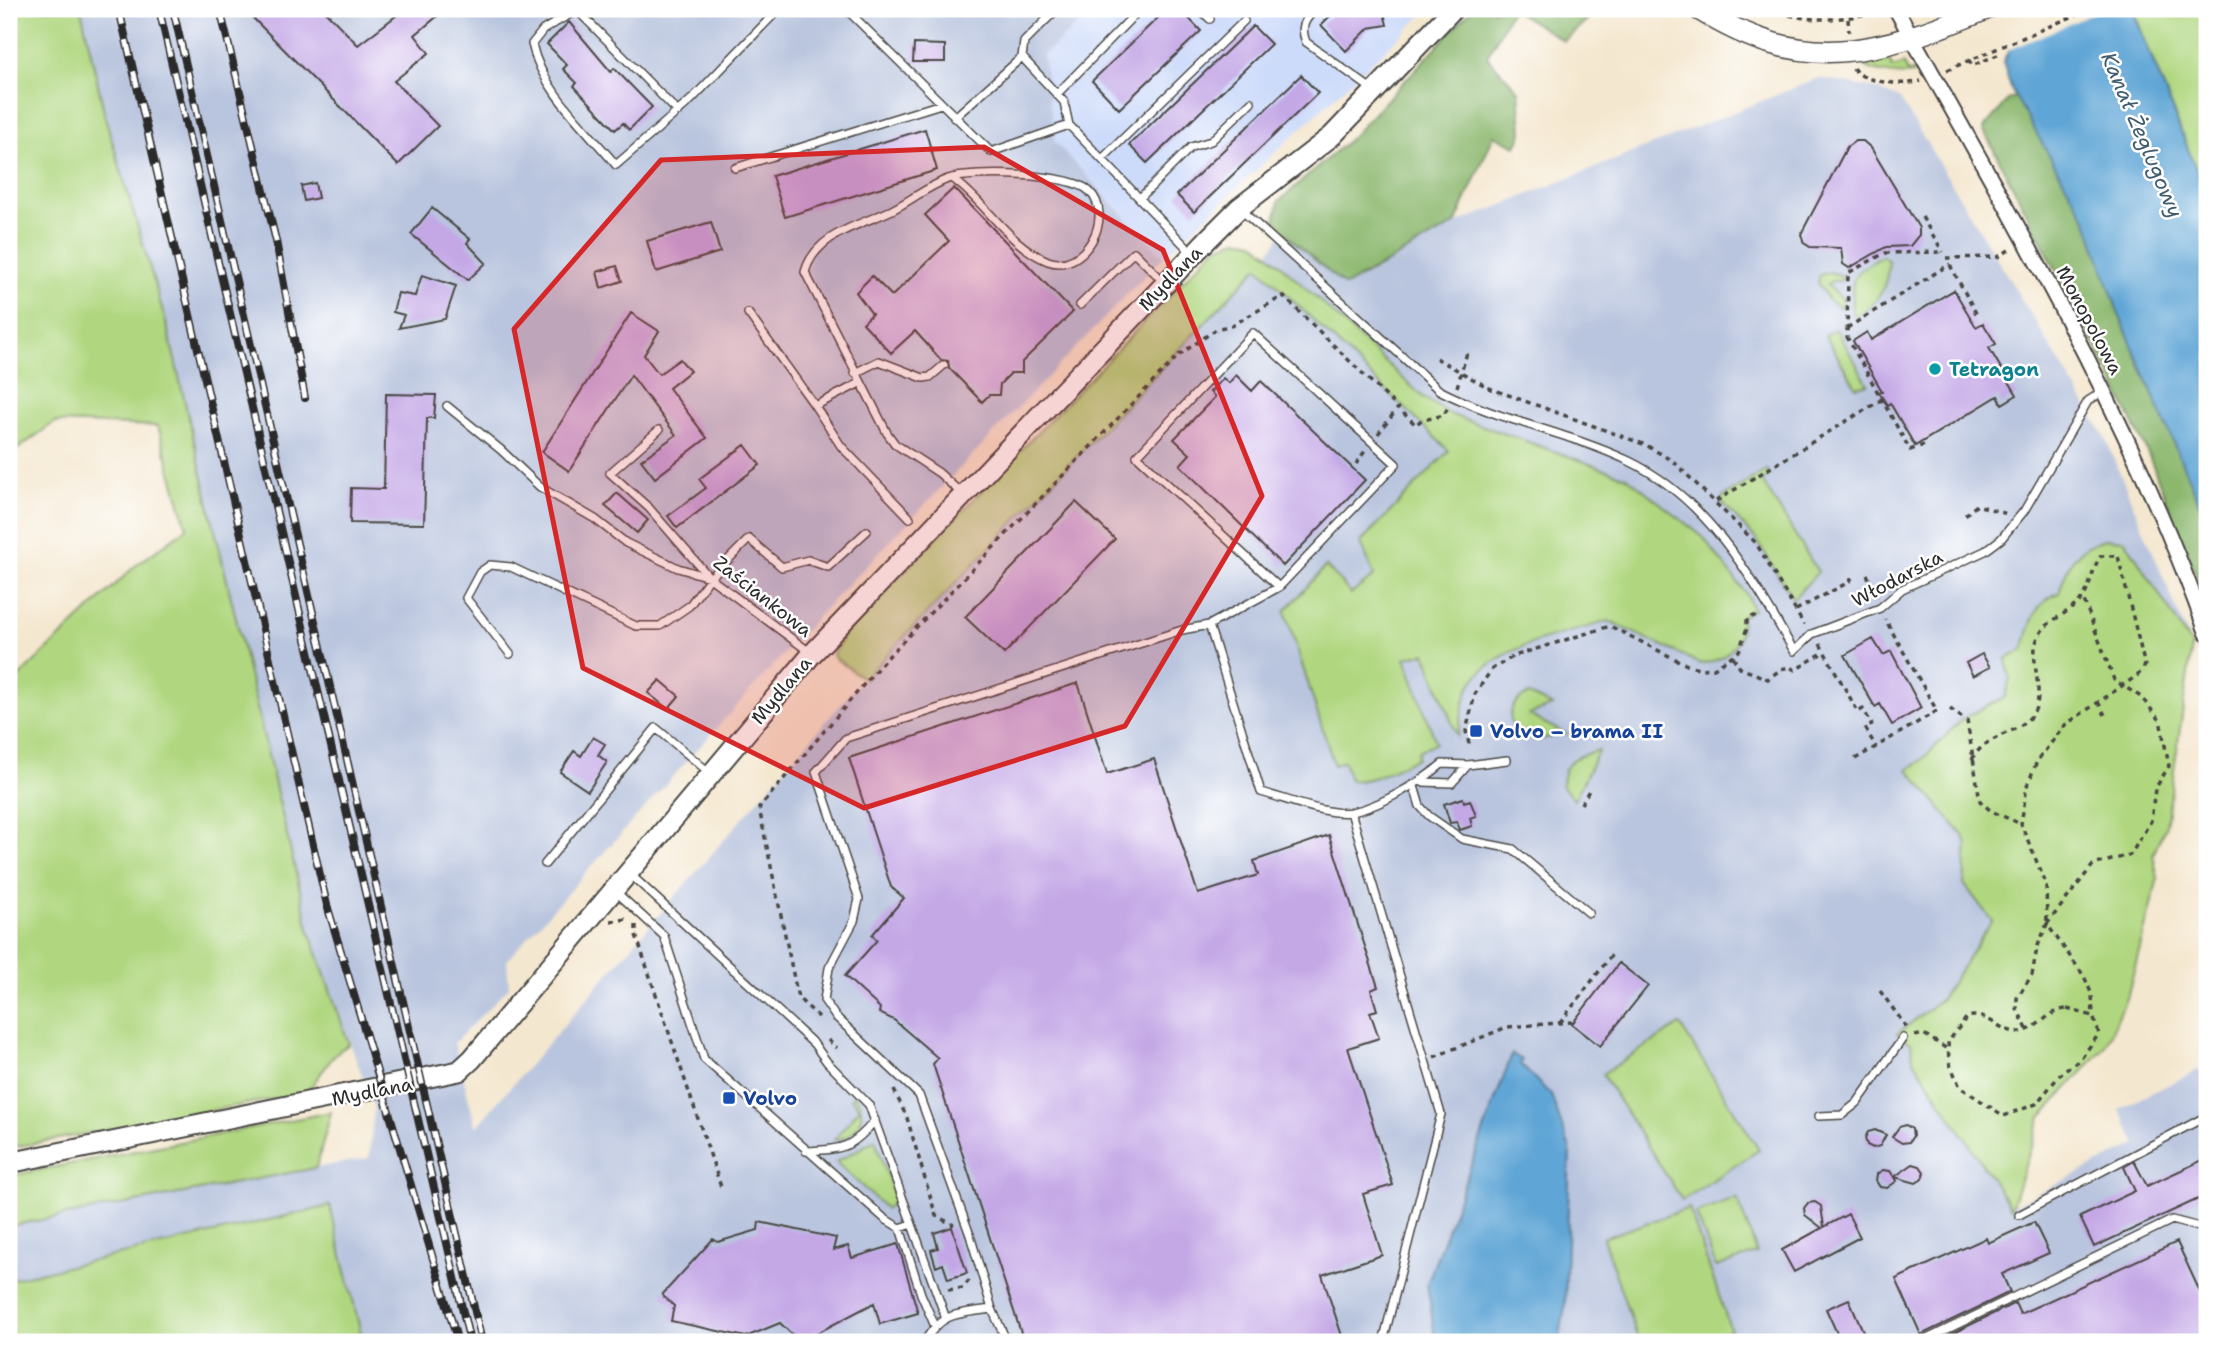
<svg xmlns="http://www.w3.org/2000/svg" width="2216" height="1351" font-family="'Shantell Sans',sans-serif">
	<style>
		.built { fill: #cddbfa }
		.industrial { fill: #b9c5de }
		.green { fill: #b0d780; stroke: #6e8156; stroke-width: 2 }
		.forest { fill: #8cb86e; stroke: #5c724c; stroke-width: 2 }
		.water { fill: #5fa5d5; stroke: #456880; stroke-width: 2 }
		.pier { fill: #f4e7cf }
		.building { fill: #c4a8e6 }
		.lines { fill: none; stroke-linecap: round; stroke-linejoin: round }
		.service-casing { stroke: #494744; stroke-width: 10 }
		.minor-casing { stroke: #494744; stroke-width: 18 }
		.tertiary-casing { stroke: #494744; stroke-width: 23 }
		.secondary-casing { stroke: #494744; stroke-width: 24 }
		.path { stroke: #494744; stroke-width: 3.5; stroke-dasharray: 5 5; stroke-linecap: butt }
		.service { stroke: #fff; stroke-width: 7 }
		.minor { stroke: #fff; stroke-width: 14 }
		.tertiary { stroke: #fff; stroke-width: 19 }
		.secondary { stroke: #fff; stroke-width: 21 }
		.rail-casing { stroke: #2b2b2b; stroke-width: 8 }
		.rail { stroke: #fff; stroke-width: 5; stroke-dasharray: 16; stroke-linecap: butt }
		.marked { fill: #d62828; fill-opacity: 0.2; stroke: #d62828; stroke-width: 5; stroke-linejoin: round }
		.culture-dot { fill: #0f9aa8; stroke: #fff; stroke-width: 2.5 }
		.transit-dot { fill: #1a4fb4; stroke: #fff; stroke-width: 2.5 }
		.labels { text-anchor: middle; stroke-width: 5; stroke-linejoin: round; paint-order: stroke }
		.street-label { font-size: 19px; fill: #2b2b2b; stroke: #fff }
		.culture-label { font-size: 19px; font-weight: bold; fill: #0d838f; stroke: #fff; text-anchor: start }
		.transit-label { font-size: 19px; font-weight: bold; fill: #164399; stroke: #fff; text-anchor: start }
		.water-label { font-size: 21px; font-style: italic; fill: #405c6f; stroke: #fff }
	</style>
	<rect width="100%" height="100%" fill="#fff"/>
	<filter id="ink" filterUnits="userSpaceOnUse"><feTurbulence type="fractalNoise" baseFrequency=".0143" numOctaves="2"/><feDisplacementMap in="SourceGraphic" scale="14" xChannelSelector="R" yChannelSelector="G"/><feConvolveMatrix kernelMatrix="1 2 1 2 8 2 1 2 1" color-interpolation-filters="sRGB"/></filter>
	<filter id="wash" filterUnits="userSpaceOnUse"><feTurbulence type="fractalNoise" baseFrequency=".00686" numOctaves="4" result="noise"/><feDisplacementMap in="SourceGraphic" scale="28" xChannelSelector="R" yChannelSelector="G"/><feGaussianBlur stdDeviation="1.57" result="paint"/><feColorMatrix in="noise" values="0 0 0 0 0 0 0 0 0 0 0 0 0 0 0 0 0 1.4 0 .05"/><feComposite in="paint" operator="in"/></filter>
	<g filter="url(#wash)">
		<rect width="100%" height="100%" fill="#f4e7cf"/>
		<path class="built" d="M1096,9h333l-266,248 -108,-115 -12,-87z"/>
		<path class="industrial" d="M81,9h1015l-53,46 12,87 108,115 -345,359 -311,344 2,27 -55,56 22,84 398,-461 384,-399 29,-40 59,59 109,-62 364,-146 57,11 24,10 204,336 88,211 -26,179 -13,30 5,23 -30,116 -23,53 -64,70 -30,90 126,-63 -18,-35 79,-39 9,5 -3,34 3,-1v234h-2198v-116l360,-68 5,-50 -64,-175 -144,-611 -60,-202z"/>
		<path class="green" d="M9,9h72l25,111 60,202 144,611 39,111 -13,9 -30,40 -297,55v-462l125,-119 53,-39 -29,-102 -103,-4 -46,33z
			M2133,9h74v188z
			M1890,61l3,7 11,-4 4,9 7,-3 3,3c-13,4 -46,0 -56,-9z
			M1237,239l17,3 14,11 155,144 26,17 178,63 76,60 44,58 6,15 -12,7c3,26 -15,44 -40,47l-92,-43c-42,13 -119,25 -140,67 -7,14 -7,32 -12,48l-32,-83 -20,5 31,85 -18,8 -1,7c-18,8 -46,26 -67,22l-6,-19 -10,4 -49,-154 41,-45 25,28 23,-18 -13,-34 88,-91 -191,-184 -394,412 -32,-23 12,-22 371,-386z
			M1882,256l7,5c-1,23 -11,45 -33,55l-3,-3c-1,-39 -5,-36 29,-57z
			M1830,272l13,4 -2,5h-9l-5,4 16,14 -2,9 -12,-8 -11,-17 2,-8z
			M1836,329l32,55 -12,3 -31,-52z
			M1767,470l3,5 -8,6 56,91 -25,27 -37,-60 -34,-36 1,-6z
			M2105,539l20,1 67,106 -26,179 -13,30 5,23 -30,116 -23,53 -64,70 -30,91 -98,-149 -2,-16 -14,-9 44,-35 51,-78 -28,-37 3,-40 -3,-7 -56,-68 12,-7 42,-43 43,-22 5,-18 -4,-20 17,-9c8,-24 10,-48 36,-57 8,-28 16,-46 46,-54z
			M1529,695l23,11 -23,9 37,19 -31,6 -21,-10c-8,-16 -2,-30 15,-35z
			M1599,750l-25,50 -12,-14c0,-26 15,-30 37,-36z
			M1680,1025l79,125 -77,50 -80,-126z
			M855,1095c14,19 3,43 -21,45l26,-32 -9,-10z
			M331,1112l-15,56 -307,58v-50z
			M875,1140l21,60 -10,9 -50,-47z
			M1737,1198l20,55 -41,14 -20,-54z
			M330,1206l33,136h-354v-62z
			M1689,1208l42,123 -33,11h-59l-36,-104z"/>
		<path class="forest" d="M1472,9h111l6,9 -25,23 -52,-32 -25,48 32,34 3,42 -6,13 -22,-11 -39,89 -110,62 -55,-48 -15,-18 4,-19 72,-63z
			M2018,96l69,125 31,91 89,210v79l-59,-147 -43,-90 -122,-235 26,-30z"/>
		<path class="water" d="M1991,9h134l10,7 72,181v325l-89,-210 -31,-91 -75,-130 -9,-29 5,-10z
			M1512,1054l10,6 -2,4 31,31 19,54 -5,158 -6,35h-123l-9,-58z"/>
		<path class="pier" d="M1987,9h117l-100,43z"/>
		<g id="blocks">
			<path class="building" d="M261,9h62l35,36 47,-36h41l-31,26 14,18 -35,28 44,45 -40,39 -146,-148z
				M1167,9h13l21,22 -82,78 -27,-28z
				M1337,9h46l4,16 -18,3 -23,23 -25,-26z
				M569,22l42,50 3,-4 38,39 -23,23 -6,-7 -8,7 -41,-44 3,-3 -14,-14 4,-4 -20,-21z
				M1253,26l18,18 -124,119 -18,-18z
				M914,44l31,1v17h-32z
				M1301,75l17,18 -124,119 -17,-17z
				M925,129l12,41 -152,47 -13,-41z
				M1855,141h8l8,7 48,80v7l-9,11 -24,1 -37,21 -6,-4 -2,-16 -31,-1 -6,-4 -3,-9 46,-87z
				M315,183l3,15 -14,3 -3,-15z
				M954,188l119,124 -51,50v11h-11l-11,11 -1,11h-10l-7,7 -33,-34 -1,-7 -7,-1 -26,-29 -24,22 -28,-30 9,-9 -16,-22 16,-16 20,20 57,-55 -24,-26z
				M432,208l38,31 -3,4 19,20 -18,17 -57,-46z
				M711,222l9,30 -64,20 -9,-31z
				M617,266l5,15 -21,7 -4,-16z
				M422,275l34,11 -11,33 -46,9 5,-13 -11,-3 5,-19 17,3z
				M1954,290l22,37 7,-4 13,21 -7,4 28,47 -15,9 -4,-8 -83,50 -25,-43 -3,2 -8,-13 3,-1 -29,-50 14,-9 4,8z
				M631,313l28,18 -15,24 15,19 21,-15 10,12 -21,17 38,50 -52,40 -14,-18 35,-25 -45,-60 -62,96 -27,-19z
				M1236,375l16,16 9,-10 104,99 -82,86 -103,-101 10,-11 -16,-15 41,-42 -5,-5 13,-14 6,5z
				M386,394l50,1 -2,23h-7l-3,106 -74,-1 1,-35 33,1z
				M745,445l15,20 -83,63 -9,-12 38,-28 -7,-9z
				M617,493l31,27 -11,13 -32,-27z
				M1076,502l39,37 -111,115 -39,-37z
				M1873,639l10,16 8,-4 30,57 -29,17 -12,-21 -5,3 -30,-52z
				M1982,654l8,13 -17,9 -7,-13z
				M660,680l19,16 -11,13 -20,-16z
				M1078,683l29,91 47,-15 44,135 60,-19 -4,-14 75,-26 49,152 -7,3 6,20 -7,2 9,26 -31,10 45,137 -30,9 19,61 -60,20 22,67h-320l-91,-278 5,-6 -44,-38 -15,-7 1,-5 -35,-32 32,-36 -5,-5 32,-37 -13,-11 -42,-129z
				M593,737l12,7 -7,11 9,7 -19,29 -28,-19 14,-21 7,5z
				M1463,798l1,4 6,-2 6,16 -6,2 2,8 -12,4 -3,-8 -7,1 -6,-19z
				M1619,963l29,23 -48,60 -28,-22z
				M1906,1125l6,4 1,7 -4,6 -7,1 -10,-6 7,-10z
				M1875,1130l11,5 -6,11 -7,2 -6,-3 -2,-7 3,-6z
				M2207,1158v37l-113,52 -14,-30 55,-26 -11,-24 10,-6 13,25z
				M1913,1164l7,2 4,6 -2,7 -6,4 -21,-6 2,4 -10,7 -7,-1 -4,-6 1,-7 6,-4 7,1 4,6z
				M1815,1202l6,4 3,21 24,-13 12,23 -66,35 -12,-22 40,-22 -17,-13 -1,-7 4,-5z
				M759,1222l77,16 -3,12 15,-4 4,12 46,-14 20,69 -38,11 -6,-21 -74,39 -20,-19 -34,14 -75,-16 3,-15 -12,-11 51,-56 5,3 40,-12z
				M2034,1222l15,31 -47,21 8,18 -89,43 -25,-56 90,-41 2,5z
				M952,1227l15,46 -19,6 -5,-15 -7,3 -5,-17 7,-2 -4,-15z
				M2177,1242l30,65v27l-18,8h-254l80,-39 5,11z
				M1849,1299l17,39 -10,4h-15l-15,-33z"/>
		</g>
	</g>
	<g filter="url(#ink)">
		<use href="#blocks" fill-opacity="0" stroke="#494744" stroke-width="2"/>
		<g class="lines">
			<g class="service-casing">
				<path id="service" d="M846,9l145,143 78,-27 124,129
					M1200,9l10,10
					M1316,9c-12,11 -16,18 -10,33l67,48
					M1022,57l2,-15 33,-33
					M1057,94l83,-85
					M678,112l-101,-102 -34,20 -11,14c10,47 55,85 84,121l75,-65 88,-91
					M954,118l68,-61 42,45 5,23
					M1102,159l142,-138
					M735,168l206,-64
					M952,178c34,24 56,67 96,83 36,13 68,-45 41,-70 -18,-18 -116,-20 -141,-12 -20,7 -36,21 -56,31 -31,15 -76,23 -87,62l82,161 8,11 44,29 23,21
					M1140,198l51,-51 20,-6 40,-39
					M1240,209l199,181c60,31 129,42 190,71 79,38 123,117 165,190l18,-17 68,-26 22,-19 83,-38 16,-12 23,-28 64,-110 17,-11
					M1080,305l54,-53 31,31
					M748,313l67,93 45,-23
					M855,373l24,-12 44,17 7,-1 14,-12
					M447,406l54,44 39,37 55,32 31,24 52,25 31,9
					M815,406l26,40 69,72
					M659,430l-49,43 39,35 61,70 101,75
					M1209,625l70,-38 117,-123 -143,-131 -116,123 142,131
					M510,654l-44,-56 14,-26 10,-7 21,2 125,59h24l29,-20 21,-28 39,-39 33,28 26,-7 20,7 39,-36
					M1422,782l30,1 16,-18
					M1414,786l6,20 9,10 33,23 51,10 76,64
					M1351,812l90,302 -58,228
					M545,864l111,-136 54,45
					M629,873l185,171 13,18 42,43 76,211
					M614,890l50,46 40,123 181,160 15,9 12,-4
					M1819,1116l23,-1 15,-12 46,-65
					M806,1151c36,-2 46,-2 69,-31
					M2019,1215l188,-99
					M900,1228l21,66 13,30
					M992,1309l15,33
					M924,1342c19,-31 34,-28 68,-33l-22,-74 -51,-140 -84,-79 -11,-16 5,-32 25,-47 5,-22 -43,-127 30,-34 336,-108 27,-5 52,167c23,6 67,24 90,20 26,-4 72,-31 91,-48l26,1 39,-5
					M1921,1342l251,-122 35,9"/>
			</g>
			<g class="minor-casing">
				<path id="minor" d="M1896,9c113,203 233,404 311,624"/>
			</g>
			<g class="tertiary-casing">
				<path id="tertiary" d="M9,1163l450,-92 13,-12 340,-405 396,-415 31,-31 93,-72 121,-127"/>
			</g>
			<g class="secondary-casing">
				<path id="secondary" d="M1699,9c106,67 178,45 287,0"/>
			</g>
			<path class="path" d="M1770,9c38,15 72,11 111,2
				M1327,15l6,-6
				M1848,19l1,13
				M1969,60l3,6 30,-13
				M1853,68c9,15 52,18 68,13
				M1947,70l143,-61
				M1922,217l21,35
				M1946,258l52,-1 14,-9
				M1950,265l27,50
				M1847,328l103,-64
				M1436,358l53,30 157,57 28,17 82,81 48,82
				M1457,387l11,-38
				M1378,434l20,-26 18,17 4,-4 24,-6 4,-8
				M1924,445l-14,5 -63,-113 1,-64 37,-20 58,-1
				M1356,464l9,-13
				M1716,501l165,-101
				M1965,515l12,-10 30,9
				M1867,574l10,24
				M1796,610l53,-28 5,-7
				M1820,644l38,68 5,-3 9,16 -7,3 11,19
				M1733,657l7,11 28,11 13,-10 9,-2 5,3 29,-18
				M2098,702l7,13
				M1950,709l17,12 13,80 11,10 30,13
				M1469,744l-3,-13 9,-37 17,-25 22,-13 96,-30 77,39 15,4 12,-1 25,-17 8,-23v-9l12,-5
				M1855,759l82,-48 -52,-92
				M1972,760c12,-25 43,-24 59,-44 16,-18 -1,-51 5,-73 6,-23 31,-27 45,-43 11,-13 10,-31 20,-44h17l27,110 -7,9 -73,50 -28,36 -10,25 -6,38 25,60 1,40
				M1581,804l10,-17
				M611,921l17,-2
				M2047,924l46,-59 37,-10 4,-6 17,-28 4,-32 14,-23 -9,-46 -19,-23 -27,-17 -31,-82
				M636,925v10l85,252
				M1880,991l28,38
				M2067,1009l26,7 6,18 -20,27 -15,9 -28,34 -32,12 -44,-29 -11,-25 -1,-20 19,-25c21,-6 31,15 51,15 18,0 30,-22 49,-23z
				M819,1017l-21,-19 -39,-190 123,-145 297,-308 39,-27 13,-2 52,-30 115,112
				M1560,1023l53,-70
				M2027,1029l-10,-20v-11l15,-23 5,-27 10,-24 37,52 8,19 1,21
				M1915,1036l9,-2 23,15
				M828,1040l9,8
				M1434,1057l73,-30 65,-5
				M894,1090l13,28 29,98 18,9
				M948,1290l15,-2 7,-9"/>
			<use href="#service" class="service"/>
			<use href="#minor" class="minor"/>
			<use href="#tertiary" class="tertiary"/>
			<use href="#secondary" class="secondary"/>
			<g class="rail-casing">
				<path id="rail" d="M119,9l208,896 131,437
					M159,9l311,1333
					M173,9l309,1333
					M220,9l56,232 29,157"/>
			</g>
			<use href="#rail" class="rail"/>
		</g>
	</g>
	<path class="marked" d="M984,147l179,103 99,246 -137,230 -261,82 -281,-140 -69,-339 147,-169z"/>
	<circle class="culture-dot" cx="1935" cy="369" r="7"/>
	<g class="transit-dot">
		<rect x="1469" y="724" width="14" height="14" rx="3.5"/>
		<rect x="722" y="1091" width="14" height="14" rx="3.5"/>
	</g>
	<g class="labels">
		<g class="street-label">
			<text transform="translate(1170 278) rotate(-46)" y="7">Mydlana</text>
			<text transform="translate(2090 320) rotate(62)" y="7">Monopolowa</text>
			<text transform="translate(1897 578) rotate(-28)" y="7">Włodarska</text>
			<text transform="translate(763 596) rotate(38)" y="7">Zaściankowa</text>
			<text transform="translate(781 690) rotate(-50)" y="7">Mydlana</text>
			<text transform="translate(372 1091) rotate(-11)" y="7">Mydlana</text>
		</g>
		<g class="culture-label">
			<text x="1949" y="376">Tetragon</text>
		</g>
		<g class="transit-label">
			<text x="1490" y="738">Volvo – brama II</text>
			<text x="743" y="1105">Volvo</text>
		</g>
		<g class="water-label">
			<text transform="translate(2142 135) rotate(67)" y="7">Kanał Żeglugowy</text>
		</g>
	</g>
	<rect width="2216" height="1351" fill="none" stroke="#fff" stroke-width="35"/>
</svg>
